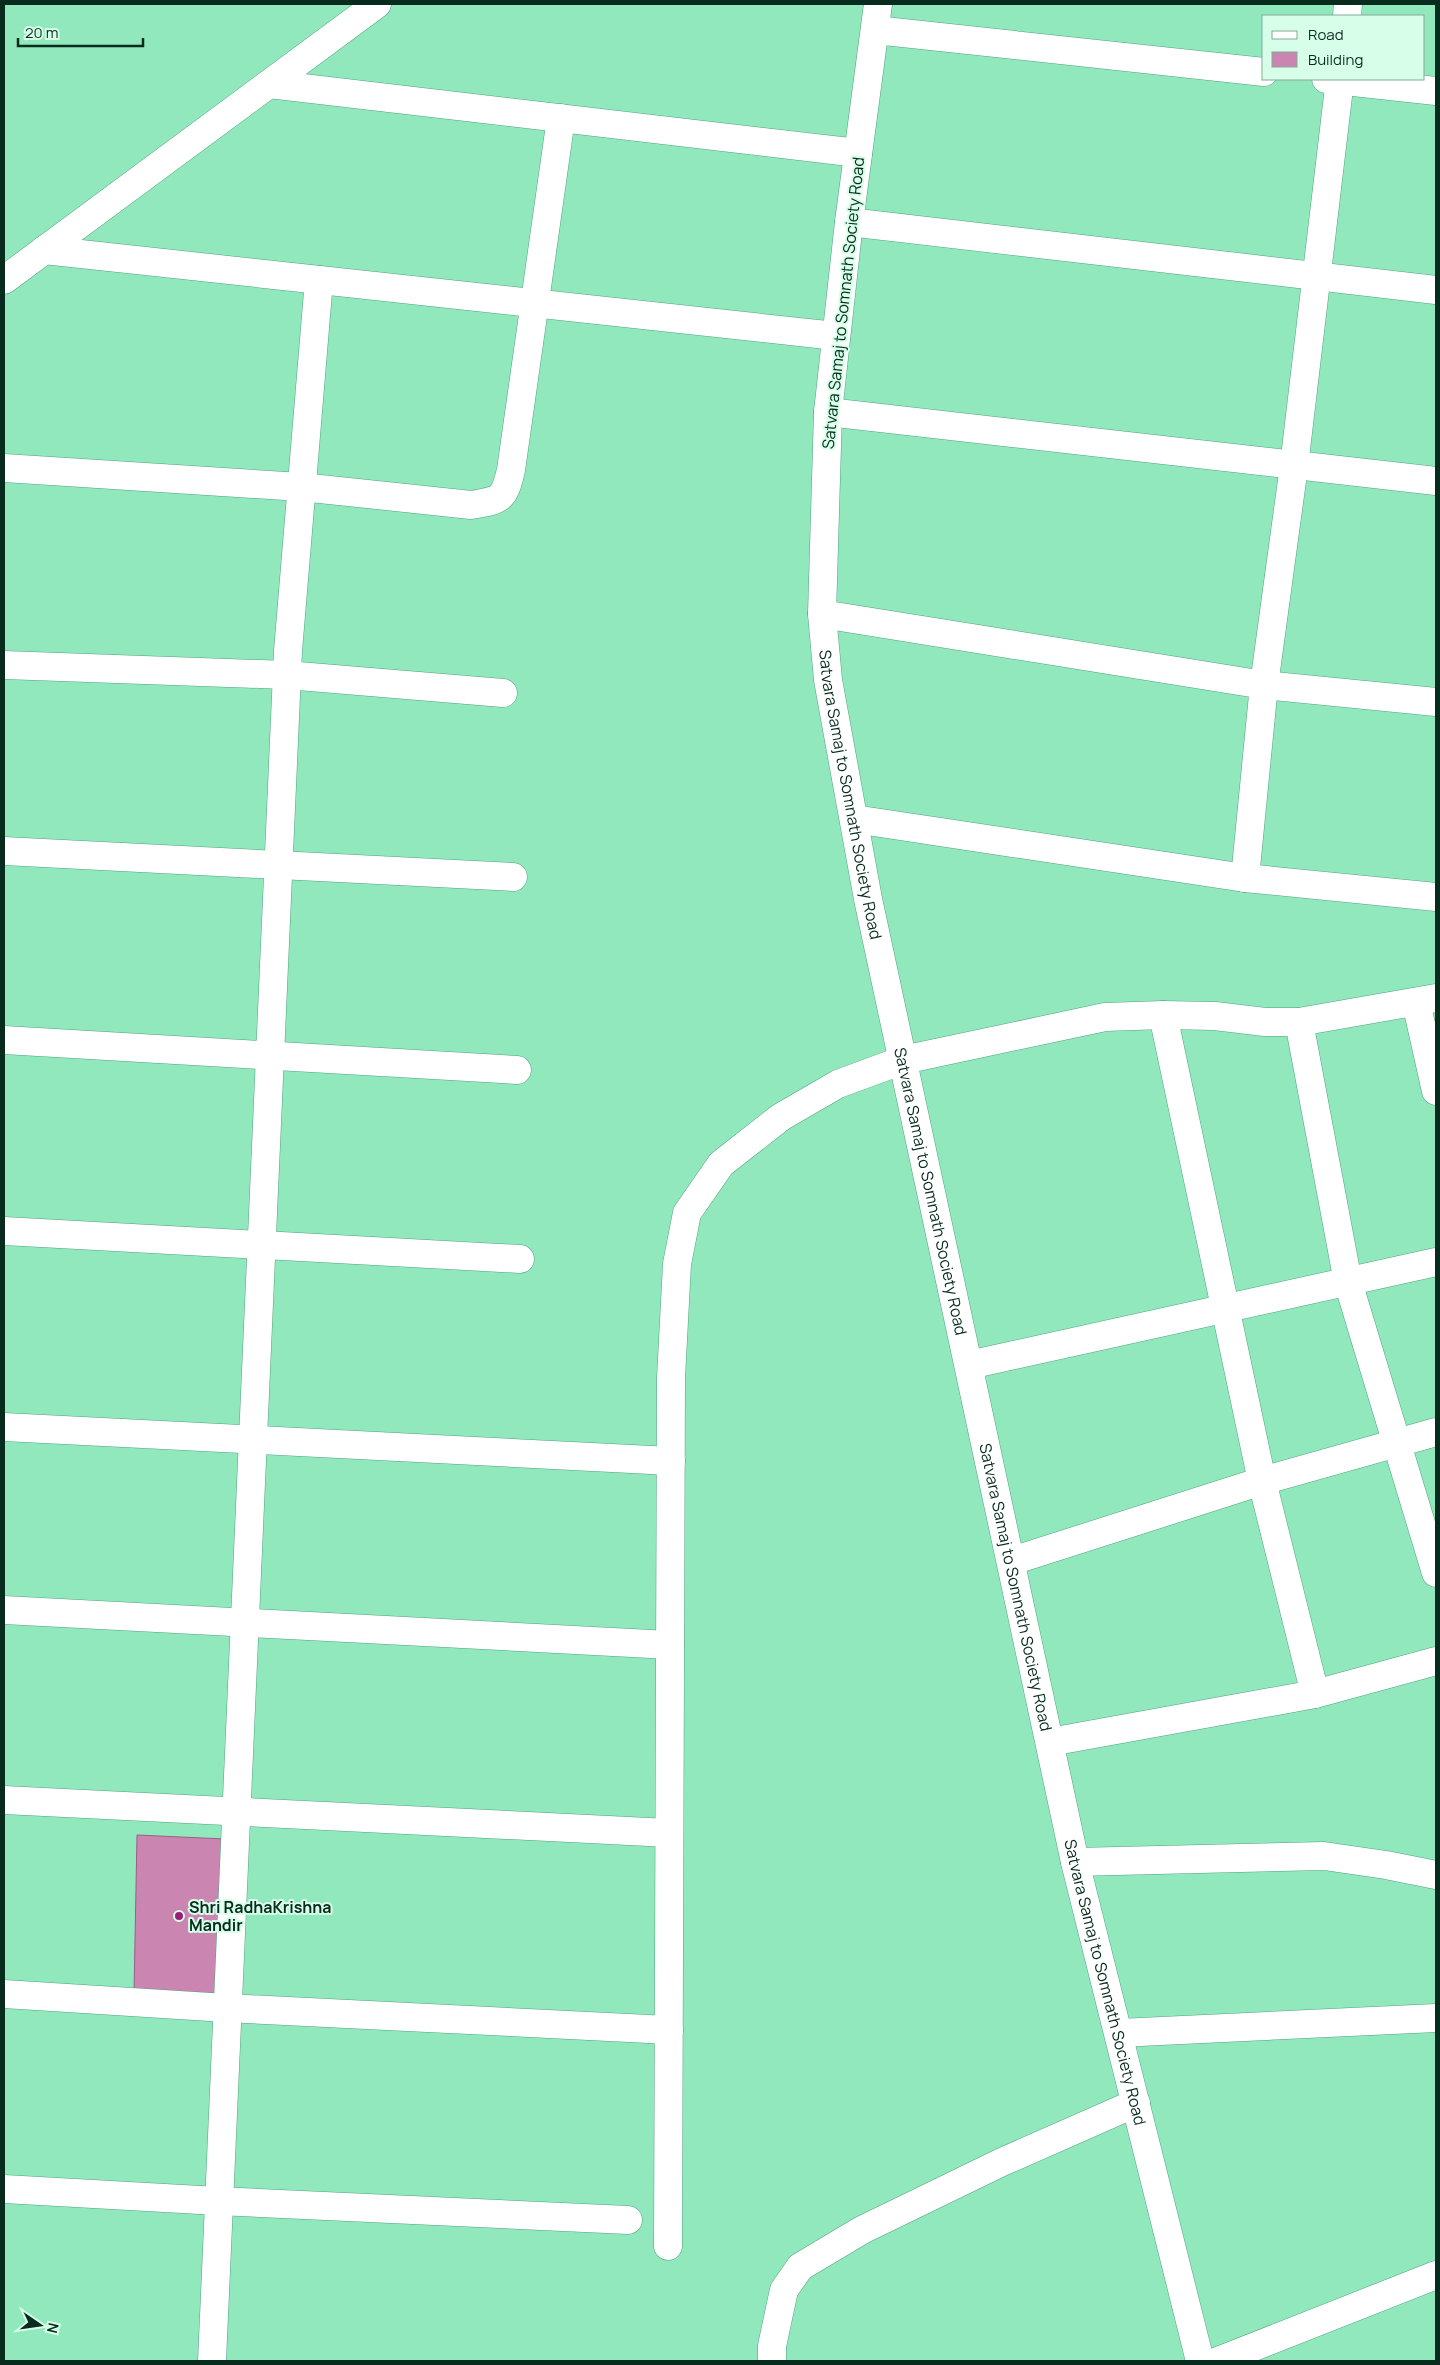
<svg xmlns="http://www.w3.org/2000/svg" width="1440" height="2365" font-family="Manrope,sans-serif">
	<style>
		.building { fill: #ca85b1; stroke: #9e5c87 }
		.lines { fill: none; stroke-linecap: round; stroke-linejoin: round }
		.minor-casing { stroke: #4ea47c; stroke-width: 29 }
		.minor { stroke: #fff; stroke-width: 28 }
		.poi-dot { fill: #981e78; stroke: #d6fee8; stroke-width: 2 }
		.labels { text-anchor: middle; stroke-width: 4; stroke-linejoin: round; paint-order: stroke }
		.street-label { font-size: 16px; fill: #072c1d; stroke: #d6fee8 }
		.poi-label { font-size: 16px; font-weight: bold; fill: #072c1d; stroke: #d6fee8; text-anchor: start }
	</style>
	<rect width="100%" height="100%" fill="#92e8bd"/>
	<path class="building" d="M137,1835l88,4 -7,157 -84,-3z"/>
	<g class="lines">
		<g class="minor-casing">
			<g id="minor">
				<path id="s1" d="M878,4l-29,218 -21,190 -6,202 6,66 40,219 207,963 125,499"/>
				<path d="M1347,16l1,-12"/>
				<path d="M875,30l389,42"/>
				<path d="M1326,79l110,12"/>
				<path d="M269,84l589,69"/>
				<path d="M849,222l587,68"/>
				<path d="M44,250l792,86"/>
				<path d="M4,280l373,-276"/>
				<path d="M828,412l608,69"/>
				<path d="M4,468l297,19 170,18c30,-5 33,-5 40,-35l50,-352"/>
				<path d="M822,614l442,71 172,17"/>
				<path d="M4,665l282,10 217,18"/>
				<path d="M854,819l391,59 191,19"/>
				<path d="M4,851l509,26"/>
				<path d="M1245,878l19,-193 30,-219 46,-387"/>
				<path d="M1416,1002l20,89"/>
				<path d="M1163,1015l99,466 53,213"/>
				<path d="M1299,1022l49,260 88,291"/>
				<path d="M4,1040l513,30"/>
				<path d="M4,1231l516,28"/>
				<path d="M969,1365l467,-103"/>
				<path d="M4,1427l667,34"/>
				<path d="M1012,1561l250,-80 174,-49"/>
				<path d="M4,1610l666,35"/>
				<path d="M1050,1742l265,-48 121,-33"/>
				<path d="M4,1800l665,33"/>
				<path d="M1075,1862l249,-6 62,9 50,10"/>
				<path d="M4,1994l222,14 443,22"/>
				<path d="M1119,2033l317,-15"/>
				<path d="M4,2189l214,12 410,19"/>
				<path d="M668,2246l3,-868 6,-114 10,-51 34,-49 60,-47 57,-33 65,-24 202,-43 58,-2 52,1 50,6h34l137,-24"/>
				<path d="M212,2361l76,-1710 31,-371"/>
				<path d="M772,2361v-15l12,-56 16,-23 62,-37 140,-68 134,-59"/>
				<path d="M1218,2361l218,-86"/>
			</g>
		</g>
		<use href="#minor" class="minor"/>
	</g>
	<circle class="poi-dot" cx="179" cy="1916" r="5"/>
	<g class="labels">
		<g class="street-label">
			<text transform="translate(843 303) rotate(-84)" y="6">Satvara Samaj to Somnath Society Road</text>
			<text dy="6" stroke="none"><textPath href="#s1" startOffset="796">Satvara Samaj to Somnath Society Road</textPath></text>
			<text dy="6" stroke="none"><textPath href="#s1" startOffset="1201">Satvara Samaj to Somnath Society Road</textPath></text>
			<text dy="6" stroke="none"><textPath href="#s1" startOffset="1606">Satvara Samaj to Somnath Society Road</textPath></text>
			<text dy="6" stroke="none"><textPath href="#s1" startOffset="2011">Satvara Samaj to Somnath Society Road</textPath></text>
		</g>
		<g class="poi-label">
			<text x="189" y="1913">Shri RadhaKrishna<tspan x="189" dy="18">Mandir</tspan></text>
		</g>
	</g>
	<rect width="1440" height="2365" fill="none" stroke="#072c1d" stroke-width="10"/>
	<rect x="1262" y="15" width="162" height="65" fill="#d6fee8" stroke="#83aa97"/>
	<rect x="1272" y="31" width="25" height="8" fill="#ffffff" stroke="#83aa97"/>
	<text x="1308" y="40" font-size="15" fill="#072c1d">Road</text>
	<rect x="1272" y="52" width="25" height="15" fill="#ca85b1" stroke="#83aa97"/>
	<text x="1308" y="65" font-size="15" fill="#072c1d">Building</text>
	<g transform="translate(40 2325) rotate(103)" stroke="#d6fee8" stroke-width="4" paint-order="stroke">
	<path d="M0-4L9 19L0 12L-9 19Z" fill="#072c1d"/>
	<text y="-8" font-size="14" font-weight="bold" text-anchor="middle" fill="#072c1d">N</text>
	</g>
	<path d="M18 38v8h125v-8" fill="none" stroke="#072c1d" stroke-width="2.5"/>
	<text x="25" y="38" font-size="15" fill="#072c1d" stroke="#d6fee8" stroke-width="4" paint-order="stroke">20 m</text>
</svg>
